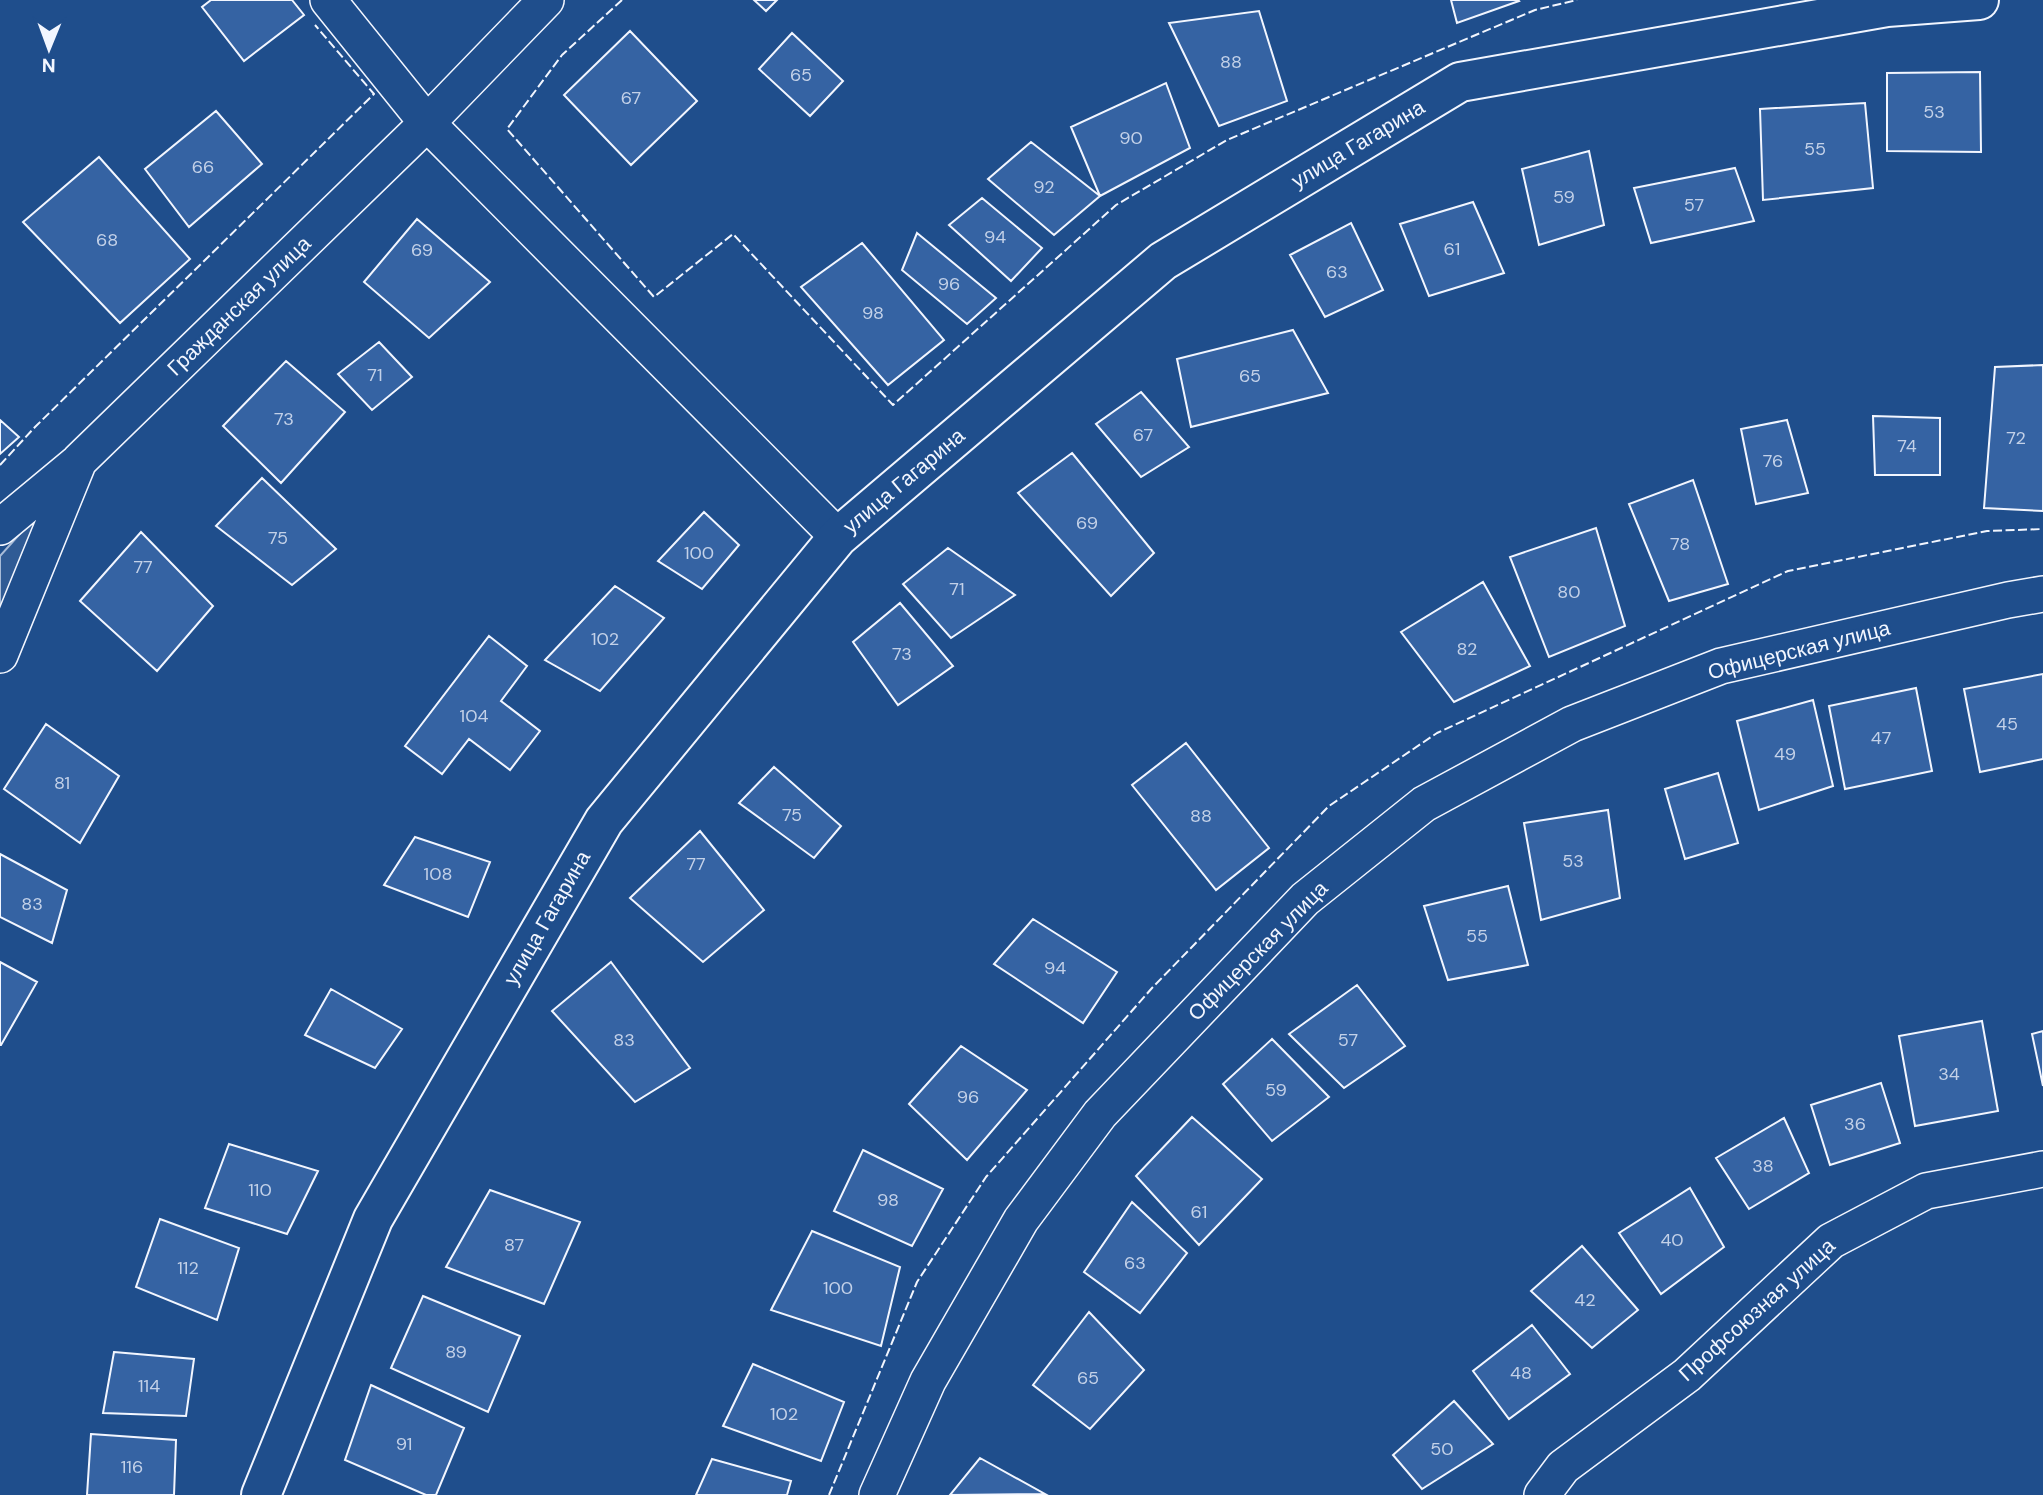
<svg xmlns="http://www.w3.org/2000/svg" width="2043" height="1495" font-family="'DM Sans',sans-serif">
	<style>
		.built { fill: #305b95; stroke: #a8bbd7; stroke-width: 2 }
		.building { fill: #3563a3; stroke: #f2f6ff; stroke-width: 2 }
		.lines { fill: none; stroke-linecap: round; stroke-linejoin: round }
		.minor-casing { stroke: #f2f6ff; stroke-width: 38 }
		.secondary-casing { stroke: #f2f6ff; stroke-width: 42 }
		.minor { stroke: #1f4e8c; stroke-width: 35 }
		.secondary { stroke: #1f4e8c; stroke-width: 38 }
		.fence { stroke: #f2f6ff; stroke-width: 2; stroke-dasharray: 9 3.5; stroke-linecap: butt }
		.labels { text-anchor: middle; stroke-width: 5; stroke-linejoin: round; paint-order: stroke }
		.number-label { font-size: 18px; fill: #c3d1e8 }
		.street-label { font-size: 21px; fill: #f2f6ff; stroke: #1f4e8c }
	</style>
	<rect width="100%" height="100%" fill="#1f4e8c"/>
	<path class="built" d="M52,498l-52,119v-61z"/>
	<path class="building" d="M211,0h81l12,15 -60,46 -42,-54z
		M754,0h23l-11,11z
		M1451,0h67l1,1 -62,22z
		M1259,11l28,90 -68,25 -50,-103z
		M630,31l67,70 -66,64 -67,-70z
		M792,33l51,48 -33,35 -51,-47z
		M1980,72l1,80 -94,-1v-78z
		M1166,83l24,65 -90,48 -29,-69z
		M1865,103l8,85 -110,12 -3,-91z
		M216,111l46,53 -73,63 -44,-58z
		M1031,142l69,54 -46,39 -66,-56z
		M1589,151l15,74 -65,20 -17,-76z
		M99,157l91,102 -70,64 -97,-101z
		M1735,168l19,53 -103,22 -17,-55z
		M982,198l60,50 -31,33 -62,-56z
		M1473,202l31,71 -75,23 -29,-72z
		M417,219l73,63 -61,56 -65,-56z
		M1351,223l32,67 -58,27 -35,-62z
		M917,233l79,65 -29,26 -65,-54z
		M862,243l82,97 -56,45 -87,-98z
		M1293,330l35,63 -137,34 -14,-68z
		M379,342l33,35 -40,33 -34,-36z
		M286,361l59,51 -64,71 -58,-57z
		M2043,365v146l-59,-3 11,-141z
		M1141,392l48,55 -48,30 -45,-53z
		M1873,416l67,2v57h-65z
		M0,420l19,17 -19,17z
		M1787,420l21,73 -52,11 -15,-75z
		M1072,453l82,100 -43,43 -93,-103z
		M262,478l74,71 -44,36 -76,-59z
		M1693,480l35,104 -59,17 -40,-97z
		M704,512l35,33 -37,44 -44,-28z
		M1596,528l29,98 -76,31 -39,-100z
		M141,532l72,74 -56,65 -77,-70z
		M948,548l67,47 -64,43 -48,-54z
		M1483,582l47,84 -76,36 -53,-70z
		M615,586l49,32 -64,73 -55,-31z
		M900,603l53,63 -55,39 -45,-63z
		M489,636l38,30 -26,35 39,30 -30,39 -41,-31 -27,35 -37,-28z
		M2043,674v85l-63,13 -16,-83z
		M1916,688l16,83 -87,18 -16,-83z
		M1813,700l20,86 -74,24 -22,-89z
		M46,724l73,52 -39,67 -76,-54z
		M1186,743l83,105 -53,42 -84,-105z
		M774,767l67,59 -27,32 -75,-55z
		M1718,773l20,70 -53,16 -20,-70z
		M1608,810l12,88 -79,22 -17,-97z
		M700,831l64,79 -61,52 -73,-64z
		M415,837l75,25 -22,55 -84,-32z
		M0,854l67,36 -15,53 -52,-26z
		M1508,886l20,79 -80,15 -24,-74z
		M1033,919l84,53 -34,51 -89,-59z
		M0,962l37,20 -36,63h-1z
		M611,962l79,106 -55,34 -83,-91z
		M1357,985l48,61 -61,42 -55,-54z
		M331,989l71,40 -27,39 -70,-33z
		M1982,1021l16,90 -83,15 -16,-90z
		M2043,1031v55l-11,-52z
		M1272,1039l57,58 -57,44 -49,-57z
		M961,1046l66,44 -60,70 -58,-56z
		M1881,1083l19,60 -70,22 -19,-60z
		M1192,1117l70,62 -63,66 -63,-69z
		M1784,1118l25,55 -60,36 -33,-51z
		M229,1144l89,27 -31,63 -82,-26z
		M863,1150l80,39 -31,57 -78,-35z
		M1690,1188l34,59 -63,47 -42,-61z
		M490,1190l90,32 -36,82 -98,-37z
		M1132,1202l55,51 -47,60 -56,-41z
		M160,1219l79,29 -22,72 -81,-33z
		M812,1231l88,36 -19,79 -110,-36z
		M1582,1246l56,64 -46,38 -61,-57z
		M423,1296l97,40 -32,76 -97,-44z
		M1089,1312l55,58 -54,59 -57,-44z
		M1532,1325l38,49 -61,45 -36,-48z
		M114,1352l80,7 -8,57 -83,-3z
		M753,1364l91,38 -23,59 -98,-35z
		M371,1385l93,43 -28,67h-10l-81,-35z
		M1454,1401l39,43 -71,45 -29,-34z
		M91,1434l85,6 -2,55h-87z
		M980,1458l65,36 -95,1z
		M712,1459l79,22 -4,14h-91z"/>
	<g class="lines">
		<g class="minor-casing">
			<path id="minor" d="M328,0l99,123 411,414
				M0,527l76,-63
				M0,655l79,-194 348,-338 119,-123
				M877,1495l51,-114 93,-161 79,-106 205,-215 119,-95 148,-80 149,-58 287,-66 35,-6
				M1542,1495l21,-28 124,-92 144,-134 95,-50 117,-22"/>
		</g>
		<g class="secondary-casing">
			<path id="secondary" d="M261,1495l112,-276 231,-398 234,-284 325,-276 297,-179 427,-75 92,-7"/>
		</g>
		<use href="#minor" class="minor"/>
		<use href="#secondary" class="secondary"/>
		<path class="fence" d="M622,0l-60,55 -55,74 147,168 79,-63 160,171 223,-200 111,-65 308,-130 42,-10
			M0,465l35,-38 339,-333 -59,-69
			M829,1495l88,-213 69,-105 166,-189 177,-182 108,-73 351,-162 199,-40 56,-2"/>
	</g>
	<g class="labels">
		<g class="number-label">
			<text x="1231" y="68">88</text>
			<text x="801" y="81">65</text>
			<text x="631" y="104">67</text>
			<text x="1934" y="118">53</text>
			<text x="1131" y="144">90</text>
			<text x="1815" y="155">55</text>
			<text x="203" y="173">66</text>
			<text x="1044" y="193">92</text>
			<text x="1564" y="203">59</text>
			<text x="1694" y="211">57</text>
			<text x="995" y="243">94</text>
			<text x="107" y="246">68</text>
			<text x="1452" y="255">61</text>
			<text x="422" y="256">69</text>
			<text x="1337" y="278">63</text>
			<text x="949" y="290">96</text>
			<text x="873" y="319">98</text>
			<text x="375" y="381">71</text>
			<text x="1250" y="382">65</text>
			<text x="284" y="425">73</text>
			<text x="1143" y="441">67</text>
			<text x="2016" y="444">72</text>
			<text x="1907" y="452">74</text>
			<text x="1773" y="467">76</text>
			<text x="1087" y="529">69</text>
			<text x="278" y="544">75</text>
			<text x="1680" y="550">78</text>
			<text x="699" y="559">100</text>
			<text x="143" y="573">77</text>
			<text x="957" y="595">71</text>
			<text x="1569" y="598">80</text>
			<text x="605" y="645">102</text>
			<text x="1467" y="655">82</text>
			<text x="902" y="660">73</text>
			<text x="474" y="722">104</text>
			<text x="2007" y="730">45</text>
			<text x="1881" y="744">47</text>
			<text x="1785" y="760">49</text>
			<text x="62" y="789">81</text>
			<text x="792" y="821">75</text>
			<text x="1201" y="822">88</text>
			<text x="1573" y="867">53</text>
			<text x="696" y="870">77</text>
			<text x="438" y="880">108</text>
			<text x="32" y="910">83</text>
			<text x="1477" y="942">55</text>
			<text x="1055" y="974">94</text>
			<text x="624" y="1046">83</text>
			<text x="1348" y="1046">57</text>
			<text x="1949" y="1080">34</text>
			<text x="1276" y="1096">59</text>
			<text x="968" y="1103">96</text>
			<text x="1855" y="1130">36</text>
			<text x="1763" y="1172">38</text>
			<text x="260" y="1196">110</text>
			<text x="888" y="1206">98</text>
			<text x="1199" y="1218">61</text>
			<text x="1672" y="1246">40</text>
			<text x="514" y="1251">87</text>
			<text x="1135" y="1269">63</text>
			<text x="188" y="1274">112</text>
			<text x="838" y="1294">100</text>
			<text x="1585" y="1306">42</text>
			<text x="456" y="1358">89</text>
			<text x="1521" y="1379">48</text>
			<text x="1088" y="1384">65</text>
			<text x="149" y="1392">114</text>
			<text x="784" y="1420">102</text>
			<text x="404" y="1450">91</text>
			<text x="1442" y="1455">50</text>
			<text x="132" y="1473">116</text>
		</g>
		<g class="street-label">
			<text transform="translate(1358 144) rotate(-31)" y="7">улица Гагарина</text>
			<text transform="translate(239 306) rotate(-44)" y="7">Гражданская улица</text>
			<text transform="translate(904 481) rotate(-40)" y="7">улица Гагарина</text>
			<text transform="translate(1799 650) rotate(-14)" y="7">Офицерская улица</text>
			<text transform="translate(547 918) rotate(-60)" y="7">улица Гагарина</text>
			<text transform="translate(1258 951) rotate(-45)" y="7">Офицерская улица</text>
			<text transform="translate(1757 1310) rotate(-42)" y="7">Профсоюзная улица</text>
		</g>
	</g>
	<g transform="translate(49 49) rotate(181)" stroke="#1f4e8c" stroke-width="5" paint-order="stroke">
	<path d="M0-5L12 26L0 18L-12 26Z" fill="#f2f6ff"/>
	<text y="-10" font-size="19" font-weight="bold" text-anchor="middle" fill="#f2f6ff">N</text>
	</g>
</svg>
